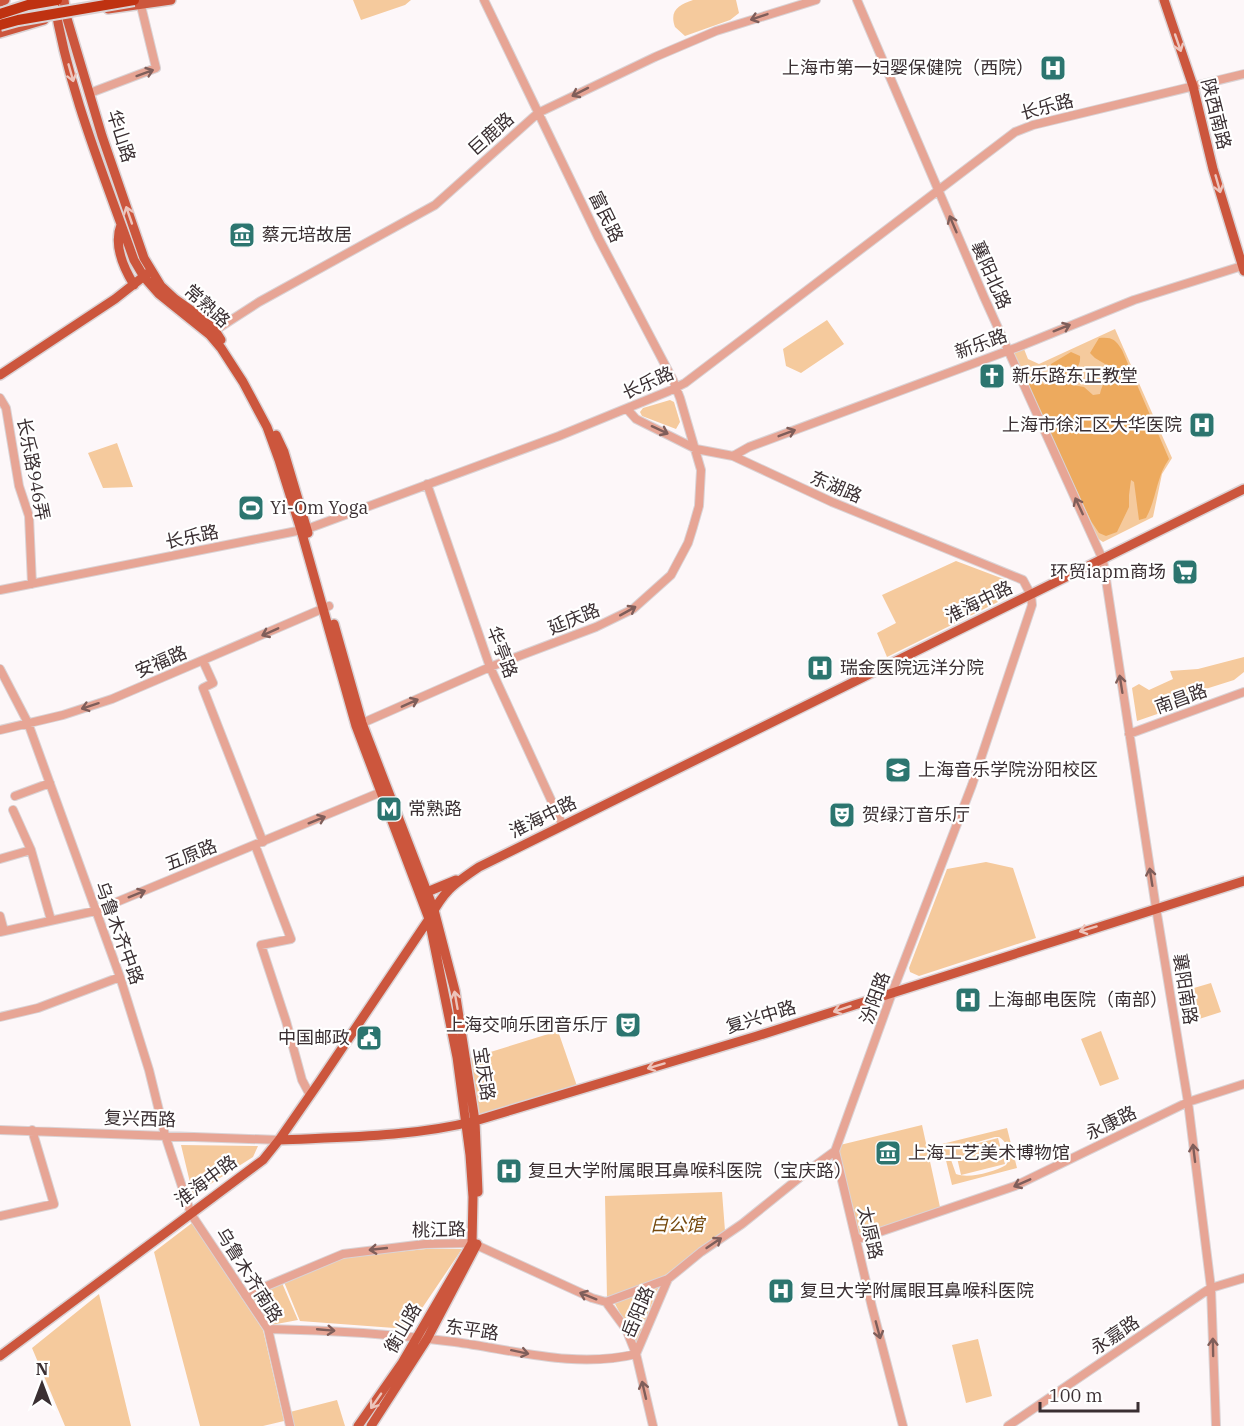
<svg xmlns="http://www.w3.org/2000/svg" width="1244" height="1426" font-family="'IBM Plex Serif','Noto Sans SC',serif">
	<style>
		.green { fill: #f5ca9d; fill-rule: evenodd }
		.forest { fill: #edaa5e }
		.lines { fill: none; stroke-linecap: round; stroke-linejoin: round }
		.minor-casing { stroke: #dad3d5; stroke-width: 10 }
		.major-casing { stroke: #dad3d5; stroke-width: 12 }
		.minor { stroke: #e7a595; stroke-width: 8 }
		.major { stroke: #cc563d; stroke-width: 9 }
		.highway-bridge-casing { stroke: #dad3d5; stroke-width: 14; stroke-linecap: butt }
		.highway-bridge { stroke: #bf3211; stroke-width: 10 }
		.oneway { stroke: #7f5e5a }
		.oneway2 { stroke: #edc4bb }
		.labels { text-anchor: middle; stroke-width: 4.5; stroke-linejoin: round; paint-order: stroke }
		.poi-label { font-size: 18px; fill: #3a2f32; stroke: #fff; text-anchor: start }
		.street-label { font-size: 18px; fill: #3a2f32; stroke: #fff }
		.park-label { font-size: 18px; font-style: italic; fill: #74480c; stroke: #fff }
	</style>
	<rect width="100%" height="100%" fill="#fdf7f9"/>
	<path class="green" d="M353,0h58l-6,5 -44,15z
		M693,0h43l3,13 -9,7 -45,16 -10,-9c-6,-17 4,-22 18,-27z
		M827,320l17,24 -43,29 -15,-7 -3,-17z
		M1115,329l57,129 -10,16 -9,43 -50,25 -6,-4 -84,-181 2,-5 9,-3 4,10 11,5z
		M670,400l4,2 6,20 -4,7 -34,-13 -2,-4 3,-4z
		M117,443l16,44 -30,1 -15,-35z
		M956,561l53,20v10l-5,8 -117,58 -10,-24 19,-10 -14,-28z
		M1244,657v15l-10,8 -38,12 -4,10 -55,19 -5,-33 7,-4 10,6 24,-11 -3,-8 28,-2z
		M986,862l27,6 23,70 -117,38 -9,-4 -1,-4 38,-99z
		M1211,983l10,29 -25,8 -9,-30z
		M558,1031l19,55 -99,29 -7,-57z
		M1101,1031l18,48 -19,7 -19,-47z
		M922,1125l18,82 -82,28 -19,-85 1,-5z
		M1007,1128l10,40 -65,17 -10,-41zM995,1137h4c9,5 13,19 7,28 -12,7 -37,14 -50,9l-6,-17 3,-8z
		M998,1138l7,26 -44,11 -6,-26z
		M181,1145l77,1 -5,11 -60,38z
		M722,1192l3,39 -61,45 -57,22 -2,-102z
		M192,1223l71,107 21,91 -21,5h-63l-46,-174z
		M426,1249h36l-54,80 -108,-8 -16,-39 62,-25z
		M282,1283l16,37 -27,5 -21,-28z
		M659,1286l-23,57 -22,-41z
		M99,1294l32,132h-66l-33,-78z
		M978,1339l14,57 -26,7 -14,-58z
		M337,1400l8,26h-52l-3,-14z"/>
	<path class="forest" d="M1099,338c13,-1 16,1 23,12l47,109c-13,18 -12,39 -23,59l-7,2 -5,-38 -3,-2 -2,15v12l-12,25 -11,4 -7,-3 -8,-12 -66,-141 3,-4 17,9 6,-21 20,-12 9,4c1,11 -6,16 -13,22v6l17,3 9,8 7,-1c2,-9 4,-13 12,-16l3,-8 -20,-12 -5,-5z"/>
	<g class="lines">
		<g class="minor-casing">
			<path id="minor" d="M857,0l127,297 119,263 53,348 32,194 23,186 5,138
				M90,93l66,-25 -15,-62
				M211,333l48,-31 176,-97 103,-92 117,-56 61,-26 100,-31
				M0,398l6,10 13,78 10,30 3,68
				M733,456l16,-9 269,-100 116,-47 108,-34
				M427,484l63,183 73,159
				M0,590l307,-61 252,-93 110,-45 16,-8 330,-251 18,-7 211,-51
				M203,661l10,22 -10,5 60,154
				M0,669l28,54 92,254 29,93 16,65 26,79 77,115 22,97
				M358,725l132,-58 106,-40 37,-18 38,-34 17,-32 5,-16 6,-21 2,-36 -21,-72 -7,-18 -74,-141 -115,-239
				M0,730l63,-15 49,-16 217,-93
				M1129,734l115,-42
				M15,796l35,-13
				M13,810l18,40 20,70
				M255,845l36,94 -30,6 25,76 16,59 8,15
				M0,859l31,-9
				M0,916l4,15
				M0,932l95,-21 291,-121
				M0,1017l38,-9 82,-31
				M0,1130l279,10
				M835,1151l37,156 31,119
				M0,1216l54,-12 -22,-74
				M856,1240l159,-54 173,-84 56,-18
				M245,1295l98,-41 82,-10 47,-1 120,55 14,4 20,27 10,25 17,72
				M606,1302l62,-23 33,-27 41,-28 67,-54 26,-19 57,-158 80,-208 60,-180 -1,-10 -8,-15 -191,-78 -99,-46 -37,-7 -60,-30 -9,-10
				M268,1329c62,1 125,5 187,13 59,8 121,27 181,12
				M636,1354l32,-75
				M1008,1426l195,-133 8,-5 33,-10"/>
		</g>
		<g class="major-casing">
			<path id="major" d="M54,0c14,90 50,175 80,260l10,17 15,17 51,41 11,13 22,34 24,45 12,33 22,70 55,196 73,193 28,138 13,98 3,42 -1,46 -70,120 -44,63
				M64,0l2,15 36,121 42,122 17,28 14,13 17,12 22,18 7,11
				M1164,0l29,86 20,83 31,102
				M0,2l5,-2
				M108,9l63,-9
				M0,33l44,-13
				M121,225c-8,20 2,42 13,60
				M0,375l115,-76 33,-26
				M276,435l8,17 24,81
				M334,624l28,99 72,187 21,81 20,130 3,71
				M427,892l29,-12
				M279,1140c64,-3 133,-3 196,-19l282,-85 487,-155
				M0,1356l263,-196 16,-20 41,-59 109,-162c15,-28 23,-34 50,-52l765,-378
				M371,1426l56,-87 50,-95"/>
		</g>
		<use href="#minor" class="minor"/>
		<use href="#major" class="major"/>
		<g class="highway-bridge-casing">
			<path id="highway-bridge" d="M0,14l28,-9 29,-5
				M0,25l18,-5 116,-20"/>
		</g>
		<use href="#highway-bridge" class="highway-bridge"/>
	</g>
	<defs><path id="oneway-shaft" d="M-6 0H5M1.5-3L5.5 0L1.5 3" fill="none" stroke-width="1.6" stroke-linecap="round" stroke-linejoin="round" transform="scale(1.5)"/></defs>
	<g class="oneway">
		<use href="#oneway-shaft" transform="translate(759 17) rotate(161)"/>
		<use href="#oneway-shaft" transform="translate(145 73) rotate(-20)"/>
		<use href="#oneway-shaft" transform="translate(580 92) rotate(153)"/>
		<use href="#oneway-shaft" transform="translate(953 224) rotate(-113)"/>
		<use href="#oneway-shaft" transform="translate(1062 328) rotate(-22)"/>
		<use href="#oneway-shaft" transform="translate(660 430) rotate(25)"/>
		<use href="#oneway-shaft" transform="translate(787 433) rotate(-21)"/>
		<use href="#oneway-shaft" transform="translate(1079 506) rotate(-115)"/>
		<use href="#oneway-shaft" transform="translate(628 611) rotate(-29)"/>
		<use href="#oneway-shaft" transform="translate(270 632) rotate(156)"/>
		<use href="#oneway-shaft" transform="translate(1121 684) rotate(-99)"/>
		<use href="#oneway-shaft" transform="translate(410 703) rotate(-24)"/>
		<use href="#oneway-shaft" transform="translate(90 706) rotate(162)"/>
		<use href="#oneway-shaft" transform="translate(317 820) rotate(-22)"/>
		<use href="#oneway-shaft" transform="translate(1151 877) rotate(-99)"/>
		<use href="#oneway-shaft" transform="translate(137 894) rotate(-22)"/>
		<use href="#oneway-shaft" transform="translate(1194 1153) rotate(-97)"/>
		<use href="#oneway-shaft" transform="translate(1022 1183) rotate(156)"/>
		<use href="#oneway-shaft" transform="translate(714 1243) rotate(-34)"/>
		<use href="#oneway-shaft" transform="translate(378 1249) rotate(174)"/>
		<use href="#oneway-shaft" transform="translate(588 1296) rotate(-158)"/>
		<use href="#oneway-shaft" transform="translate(326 1330) rotate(5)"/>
		<use href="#oneway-shaft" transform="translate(878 1330) rotate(75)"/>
		<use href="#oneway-shaft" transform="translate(1213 1347) rotate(-91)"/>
		<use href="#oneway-shaft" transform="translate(520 1352) rotate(12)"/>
		<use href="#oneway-shaft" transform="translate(644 1390) rotate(-103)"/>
	</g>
	<g class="oneway2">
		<use href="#oneway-shaft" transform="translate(1178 43) rotate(71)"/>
		<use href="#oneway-shaft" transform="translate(71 73) rotate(74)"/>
		<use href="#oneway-shaft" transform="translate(1218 184) rotate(74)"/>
		<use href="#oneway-shaft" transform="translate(129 215) rotate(-109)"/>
		<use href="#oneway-shaft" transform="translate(1088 929) rotate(163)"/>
		<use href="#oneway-shaft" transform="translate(456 1000) rotate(-100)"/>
		<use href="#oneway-shaft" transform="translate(842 1009) rotate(162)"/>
		<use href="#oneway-shaft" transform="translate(656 1066) rotate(163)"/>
		<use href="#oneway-shaft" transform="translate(376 1401) rotate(125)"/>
	</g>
	<defs>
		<g id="hospital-square" transform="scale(1.35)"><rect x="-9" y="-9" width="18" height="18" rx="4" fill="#2c756f" stroke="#fff"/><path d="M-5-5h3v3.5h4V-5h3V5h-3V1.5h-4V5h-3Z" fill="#fff"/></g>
		<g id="museum-square" transform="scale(1.35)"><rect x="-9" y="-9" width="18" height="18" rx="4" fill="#2c756f" stroke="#fff"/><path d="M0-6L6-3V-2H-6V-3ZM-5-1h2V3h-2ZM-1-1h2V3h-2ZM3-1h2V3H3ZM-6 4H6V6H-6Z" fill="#fff"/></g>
		<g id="church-square" transform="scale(1.35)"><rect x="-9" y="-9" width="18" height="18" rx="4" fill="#2c756f" stroke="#fff"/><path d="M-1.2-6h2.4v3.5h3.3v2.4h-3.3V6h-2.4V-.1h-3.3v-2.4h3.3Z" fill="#fff"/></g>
		<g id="stadium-square" transform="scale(1.35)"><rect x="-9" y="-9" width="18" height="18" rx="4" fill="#2c756f" stroke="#fff"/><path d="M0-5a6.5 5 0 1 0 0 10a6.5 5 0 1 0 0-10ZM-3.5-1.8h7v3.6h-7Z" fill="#fff"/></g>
		<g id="supermarket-square" transform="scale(1.35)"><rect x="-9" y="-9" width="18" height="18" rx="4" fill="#2c756f" stroke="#fff"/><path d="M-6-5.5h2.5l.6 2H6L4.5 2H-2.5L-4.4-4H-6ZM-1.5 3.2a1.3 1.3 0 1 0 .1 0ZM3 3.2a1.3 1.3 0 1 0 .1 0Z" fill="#fff"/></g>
		<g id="university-square" transform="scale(1.35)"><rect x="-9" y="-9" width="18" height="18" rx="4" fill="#2c756f" stroke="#fff"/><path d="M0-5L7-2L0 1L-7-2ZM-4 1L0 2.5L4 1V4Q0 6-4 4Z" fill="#fff"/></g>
		<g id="metro-square" transform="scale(1.35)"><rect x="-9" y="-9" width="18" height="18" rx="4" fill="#2c756f" stroke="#fff"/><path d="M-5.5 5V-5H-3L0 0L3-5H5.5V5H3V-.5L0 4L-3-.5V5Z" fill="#fff"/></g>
		<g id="theatre-square" transform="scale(1.35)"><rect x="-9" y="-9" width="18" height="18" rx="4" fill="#2c756f" stroke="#fff"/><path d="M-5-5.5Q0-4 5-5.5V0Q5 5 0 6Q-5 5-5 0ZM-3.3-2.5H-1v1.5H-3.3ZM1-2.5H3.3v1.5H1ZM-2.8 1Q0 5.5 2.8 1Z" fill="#fff"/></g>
		<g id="civic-square" transform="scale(1.35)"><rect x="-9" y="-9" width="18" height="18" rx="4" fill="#2c756f" stroke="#fff"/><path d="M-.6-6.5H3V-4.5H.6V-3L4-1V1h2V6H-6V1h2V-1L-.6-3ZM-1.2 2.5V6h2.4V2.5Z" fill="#fff"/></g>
	</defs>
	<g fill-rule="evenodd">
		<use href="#hospital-square" x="1053" y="68"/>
		<use href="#museum-square" x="242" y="235"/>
		<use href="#church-square" x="992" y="376"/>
		<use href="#hospital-square" x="1202" y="425"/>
		<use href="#stadium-square" x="251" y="508"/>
		<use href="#supermarket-square" x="1185" y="572"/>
		<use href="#hospital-square" x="820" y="668"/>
		<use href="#university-square" x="898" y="770"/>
		<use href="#metro-square" x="389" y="809"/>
		<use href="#theatre-square" x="842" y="815"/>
		<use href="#hospital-square" x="968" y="1000"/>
		<use href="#theatre-square" x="628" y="1025"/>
		<use href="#civic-square" x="369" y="1038"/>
		<use href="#museum-square" x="888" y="1153"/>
		<use href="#hospital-square" x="509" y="1171"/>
		<use href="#hospital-square" x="781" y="1291"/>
	</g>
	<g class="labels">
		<g class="poi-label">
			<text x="1034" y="74" text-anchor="end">上海市第一妇婴保健院（西院）</text>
			<text x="262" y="241">蔡元培故居</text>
			<text x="1012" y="382">新乐路东正教堂</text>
			<text x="1182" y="431" text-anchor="end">上海市徐汇区大华医院</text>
			<text x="270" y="514">Yi-Om Yoga</text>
			<text x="1166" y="578" text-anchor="end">环贸iapm商场</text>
			<text x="840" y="674">瑞金医院远洋分院</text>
			<text x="918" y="776">上海音乐学院汾阳校区</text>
			<text x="408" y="815">常熟路</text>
			<text x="862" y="821">贺绿汀音乐厅</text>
			<text x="988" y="1006">上海邮电医院（南部）</text>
			<text x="608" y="1031" text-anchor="end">上海交响乐团音乐厅</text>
			<text x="350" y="1044" text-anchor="end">中国邮政</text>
			<text x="908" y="1159">上海工艺美术博物馆</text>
			<text x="528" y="1177">复旦大学附属眼耳鼻喉科医院（宝庆路）</text>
			<text x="800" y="1297">复旦大学附属眼耳鼻喉科医院</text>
		</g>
		<g class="street-label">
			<text transform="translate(1047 107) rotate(-15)" y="6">长乐路</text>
			<text transform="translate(1216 114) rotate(76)" y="6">陕西南路</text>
			<text transform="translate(491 134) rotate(-42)" y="6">巨鹿路</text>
			<text transform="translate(121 136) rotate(72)" y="6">华山路</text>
			<text transform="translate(606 217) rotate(64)" y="6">富民路</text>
			<text transform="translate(991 275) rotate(66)" y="6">襄阳北路</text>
			<text transform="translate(207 306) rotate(42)" y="6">常熟路</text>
			<text transform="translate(981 344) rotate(-20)" y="6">新乐路</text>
			<text transform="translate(648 383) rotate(-24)" y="6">长乐路</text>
			<text transform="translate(33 469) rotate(79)" y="6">长乐路946弄</text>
			<text transform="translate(836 487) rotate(23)" y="6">东湖路</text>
			<text transform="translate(192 537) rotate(-12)" y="6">长乐路</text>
			<text transform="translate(979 602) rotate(-26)" y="6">淮海中路</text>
			<text transform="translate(574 619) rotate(-22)" y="6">延庆路</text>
			<text transform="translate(502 652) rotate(69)" y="6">华亭路</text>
			<text transform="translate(161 662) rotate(-23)" y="6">安福路</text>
			<text transform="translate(1181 699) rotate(-20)" y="6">南昌路</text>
			<text transform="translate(543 817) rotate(-26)" y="6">淮海中路</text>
			<text transform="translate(191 855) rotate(-22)" y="6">五原路</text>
			<text transform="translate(119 933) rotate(70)" y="6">乌鲁木齐中路</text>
			<text transform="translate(1185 989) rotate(81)" y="6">襄阳南路</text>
			<text transform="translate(875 998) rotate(-70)" y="6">汾阳路</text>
			<text transform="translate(761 1017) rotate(-17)" y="6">复兴中路</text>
			<text transform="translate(484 1074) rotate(81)" y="6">宝庆路</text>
			<text transform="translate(140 1119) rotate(2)" y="6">复兴西路</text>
			<text transform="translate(1111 1123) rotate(-26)" y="6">永康路</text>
			<text transform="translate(206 1181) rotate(-37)" y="6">淮海中路</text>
			<text transform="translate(439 1230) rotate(-1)" y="6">桃江路</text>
			<text transform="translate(870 1233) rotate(77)" y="6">太原路</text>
			<text transform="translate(249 1275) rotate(58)" y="6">乌鲁木齐南路</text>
			<text transform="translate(638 1312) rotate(-67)" y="6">岳阳路</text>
			<text transform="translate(403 1328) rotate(-60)" y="6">衡山路</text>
			<text transform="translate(472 1330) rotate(8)" y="6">东平路</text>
			<text transform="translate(1115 1335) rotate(-34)" y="6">永嘉路</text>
		</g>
		<g class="park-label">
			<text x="677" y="1231">白公馆</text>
		</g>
	</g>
	<g transform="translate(42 1384)" stroke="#ffffff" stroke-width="4.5" paint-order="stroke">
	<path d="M0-4.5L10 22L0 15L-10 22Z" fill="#3a2f32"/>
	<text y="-9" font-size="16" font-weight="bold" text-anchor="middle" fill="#3a2f32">N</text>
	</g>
	<path d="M1040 1402v9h98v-9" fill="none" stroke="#3a2f32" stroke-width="3"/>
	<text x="1049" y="1402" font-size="18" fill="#3a2f32" stroke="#ffffff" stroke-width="4.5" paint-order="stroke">100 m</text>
</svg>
